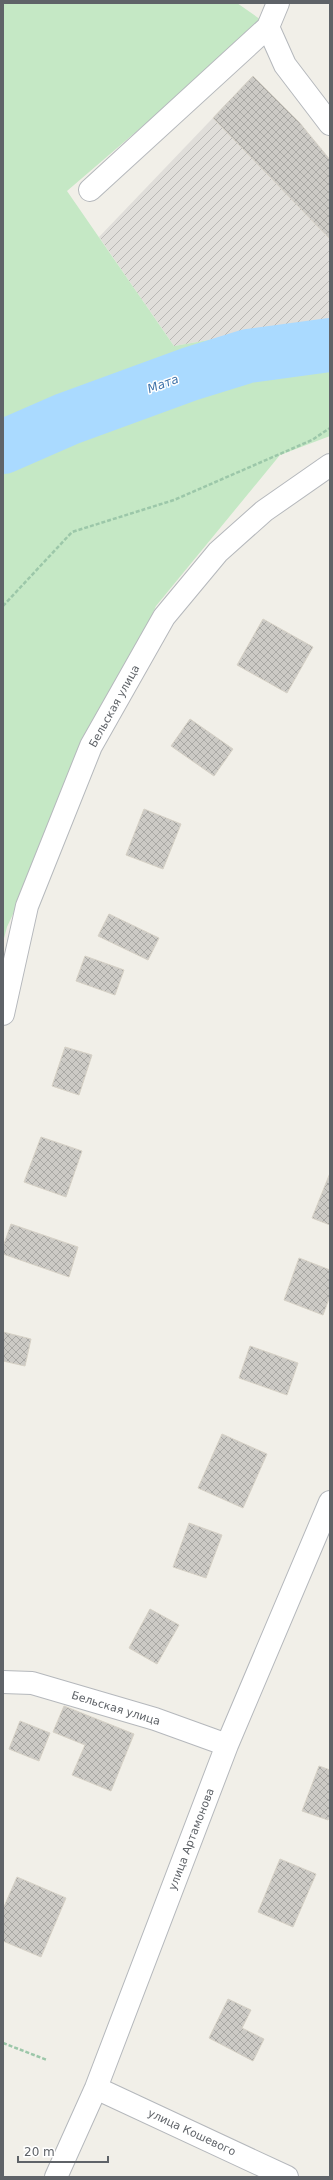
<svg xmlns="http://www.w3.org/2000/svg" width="333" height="2180" font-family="'DejaVu Sans',sans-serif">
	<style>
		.industrial { fill: url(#industrial-furrows) }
		.grass { fill: #c5e8c5 }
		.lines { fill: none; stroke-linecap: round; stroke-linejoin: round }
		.river { stroke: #aadaff; stroke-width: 54 }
		.building { fill: url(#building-cross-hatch); stroke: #d6d1c6 }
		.minor-casing { stroke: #b5b8bc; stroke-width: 24 }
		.path { stroke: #9cc7a9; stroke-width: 2.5; stroke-dasharray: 4 2; stroke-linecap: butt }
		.minor { stroke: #fff; stroke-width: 22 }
		.labels { text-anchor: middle; stroke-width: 3; stroke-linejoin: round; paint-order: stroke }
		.street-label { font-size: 11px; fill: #5f6368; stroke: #fff }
		.water-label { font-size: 12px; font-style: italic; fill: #4174aa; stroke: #fff }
	</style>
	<defs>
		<pattern id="industrial-furrows" width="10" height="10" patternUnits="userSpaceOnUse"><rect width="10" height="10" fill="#e0deda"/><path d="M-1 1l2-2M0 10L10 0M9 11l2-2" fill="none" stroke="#b9b8b5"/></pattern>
		<pattern id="building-cross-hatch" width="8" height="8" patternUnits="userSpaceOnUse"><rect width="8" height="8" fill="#cccac5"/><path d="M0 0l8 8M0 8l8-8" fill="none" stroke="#a9a8a4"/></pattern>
	</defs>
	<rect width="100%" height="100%" fill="#f1efe8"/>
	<path class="industrial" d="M253,76l46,46 31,37v160l-156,27 -75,-109z"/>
	<path class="grass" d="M3,3h234l27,19 -197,169 107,155 156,-27v117l-50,19 -124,151 -149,321 -4,15z"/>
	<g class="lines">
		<path class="river" d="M3,447l64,-28 123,-45 58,-18 82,-11"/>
	</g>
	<path class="building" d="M253,76l46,46 31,38v79l-117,-121z
		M263,619l50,28 -26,46 -50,-28z
		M190,719l43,30 -19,27 -43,-30z
		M144,809l37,15 -18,45 -37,-14z
		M109,914l50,24 -11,22 -50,-24z
		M85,956l39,14 -9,25 -39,-14z
		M65,1047l27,8 -13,40 -27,-9z
		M41,1137l41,14 -16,46 -42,-15z
		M330,1173v52l-18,-7z
		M11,1224l67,23 -9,30 -66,-23v-7z
		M299,1258l31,12v26l-7,19 -39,-15z
		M3,1332l28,7 -6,27 -22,-5z
		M250,1346l48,17 -11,32 -48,-17z
		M222,1434l45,20 -24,54 -45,-20z
		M189,1523l33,12 -16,43 -33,-11z
		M150,1609l29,16 -22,39 -28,-16z
		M64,1706l70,28 -23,57 -39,-16 13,-30 -32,-13z
		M20,1721l30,12 -11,28 -30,-12z
		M319,1766l11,4v46l-2,4 -26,-9z
		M280,1859l36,15 -23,53 -35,-15z
		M17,1877l49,21 -25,59 -38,-16v-32z
		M228,1999l23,11 -9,18 22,11 -11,22 -44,-23z"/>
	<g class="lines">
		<g class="minor-casing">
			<path id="minor" d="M278,3l-10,24 17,38 45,59
				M90,190l178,-163
				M3,1014l24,-108 64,-160 73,-129 54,-65 46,-41 66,-46
				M3,1682l29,1 123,36 72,26
				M96,2088l191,89
				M56,2177l40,-89 131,-343 103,-243"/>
		</g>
		<path class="path" d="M3,606l69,-74 102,-32 138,-60 18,-12
			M3,2043l44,17"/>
		<use href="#minor" class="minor"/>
	</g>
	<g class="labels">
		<g class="street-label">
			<text transform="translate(114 706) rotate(-61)" y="4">Бельская улица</text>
			<text transform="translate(116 1708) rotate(17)" y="4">Бельская улица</text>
			<text transform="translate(191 1839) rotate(-69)" y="4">улица Артамонова</text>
			<text transform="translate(192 2132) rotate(25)" y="4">улица Кошевого</text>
		</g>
		<g class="water-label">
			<text transform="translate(163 384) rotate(-20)" y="4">Мата</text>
		</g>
	</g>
	<rect width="333" height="2180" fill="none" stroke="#5f6368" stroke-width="8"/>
	<path d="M18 2156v6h90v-6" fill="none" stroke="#5f6368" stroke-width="2"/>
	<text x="24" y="2156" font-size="12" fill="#5f6368" stroke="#ffffff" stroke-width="3" paint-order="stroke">20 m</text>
</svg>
